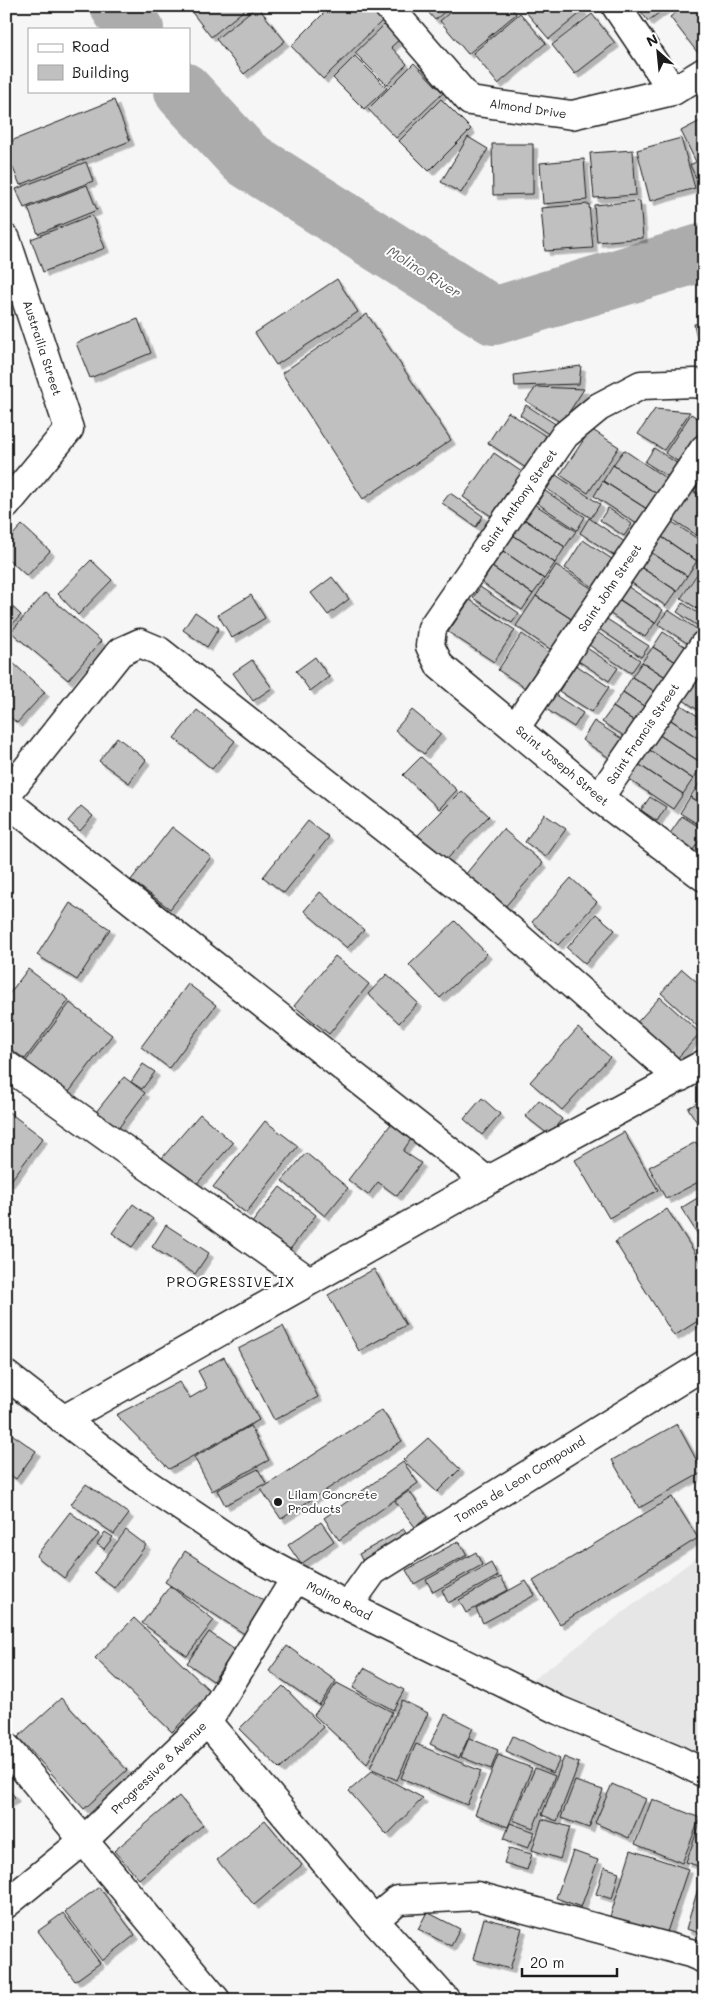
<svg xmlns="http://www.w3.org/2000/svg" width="710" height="2006" font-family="Mali,sans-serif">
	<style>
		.built { fill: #e6e6e6 }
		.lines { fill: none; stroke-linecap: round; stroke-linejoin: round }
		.river { stroke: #acacac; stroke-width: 58 }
		.building { fill: #c0c0c0; stroke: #1c1c1c; filter: url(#shadow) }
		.minor-casing { stroke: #1c1c1c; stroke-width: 31 }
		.major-casing { stroke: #1c1c1c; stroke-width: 31 }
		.minor { stroke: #fff; stroke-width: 28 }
		.major { stroke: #fff; stroke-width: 28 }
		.poi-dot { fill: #1c1c1c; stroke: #fff; stroke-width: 2 }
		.labels { text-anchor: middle; stroke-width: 4; stroke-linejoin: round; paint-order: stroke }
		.street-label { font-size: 12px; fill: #1c1c1c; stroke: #fff }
		.poi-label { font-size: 12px; fill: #1c1c1c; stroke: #fff; text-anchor: start }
		.water-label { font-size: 14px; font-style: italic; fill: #5d5d5d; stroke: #fff }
		.neighbourhood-label { font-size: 14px; letter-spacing: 1px; fill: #1c1c1c; stroke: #fff }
	</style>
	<defs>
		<filter id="shadow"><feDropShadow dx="4.5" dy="4.5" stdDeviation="0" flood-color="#0004"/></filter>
	</defs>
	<rect width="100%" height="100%" fill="#f6f6f6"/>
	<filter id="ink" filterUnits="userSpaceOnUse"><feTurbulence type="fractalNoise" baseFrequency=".02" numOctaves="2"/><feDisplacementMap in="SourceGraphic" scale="10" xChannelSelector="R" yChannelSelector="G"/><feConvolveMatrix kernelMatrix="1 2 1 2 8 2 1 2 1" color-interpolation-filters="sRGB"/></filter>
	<g filter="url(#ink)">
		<path class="built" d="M704,1552v221l-185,-83z"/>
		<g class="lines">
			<path class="river" d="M119,6l16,23
				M183,91l62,67 249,158 210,-64"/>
		</g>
		<path class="building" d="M187,6h62l-38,31z
			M257,6l28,35 -41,33 -28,-35z
			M331,6h45l10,11 -63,62 -32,-33z
			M423,6h28l-16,14z
			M457,6h53l6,8 -48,40 -28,-33z
			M531,6h48l4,5 -34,28 -24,-28z
			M637,6h31l-20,15z
			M685,6h19v41l-7,5 -27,-35z
			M520,13l26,30 -48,41 -25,-31z
			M592,14l23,29 -40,31 -23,-29z
			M384,25l15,15 -8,7 16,17 -20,21 -32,-32z
			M355,56l32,32 -23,21 -31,-31z
			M414,63l29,30 -47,45 -28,-29z
			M441,99l30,30 -42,42 -30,-30z
			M114,100l16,41 -110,44 -14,-34v-8z
			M704,119v63l-5,2 -9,-19 6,-3 -15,-31z
			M468,137l20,12 -27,44 -20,-11z
			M681,138l14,50 -45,13 -13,-51z
			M492,144h41v50l-40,1z
			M633,150l3,45 -42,3 -4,-45z
			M584,159l3,41 -44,4 -3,-41z
			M86,162l7,19 -69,27 -8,-19z
			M87,185l10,25 -59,24 -10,-26z
			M640,201l3,37 -46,4 -3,-37z
			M589,204l4,44 -48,3 -4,-43z
			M92,215l13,33 -62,24 -12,-33z
			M337,279l21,33 -82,53 -21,-32z
			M367,314l84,126 -88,59 -81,-126z
			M138,319l13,34 -61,25 -14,-35z
			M704,323v18l-6,1 -4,-18z
			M581,366l-2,18 -64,2 -1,-11z
			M536,387l48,2 -22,34 -36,-22z
			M526,405l31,20 -7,10 -30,-20z
			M655,409l35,3 -26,38 -26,-16z
			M508,412l38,24 -20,32 -38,-25z
			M691,414l13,8v16l-19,28 -20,-13z
			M591,429l28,18 -31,46 -28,-18z
			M654,448l24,16 -9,13 -24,-15z
			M624,450l43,29 -10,15 -44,-29z
			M494,453l28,19 -31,44 -28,-19z
			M704,460v37l-17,-11z
			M613,465l44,29 -10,15 -44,-28z
			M556,475l44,29 -9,14 -44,-29z
			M603,481l44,28 -10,15 -43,-28z
			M691,490l13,9v41l-32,-21z
			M545,491l40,26 -8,13 -40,-27z
			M450,493l33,23 -7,11 -34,-24z
			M534,504l42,27 -11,16 -41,-28z
			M608,508l24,16 -8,12 -24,-16z
			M589,518l36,24 -10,14 -35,-23z
			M666,518l38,25v8l-7,10 -41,-28z
			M524,519l41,28 -10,16 -42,-28z
			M22,525l28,26 -23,25 -21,-19v-15z
			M656,533l41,28 -10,15 -41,-27z
			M513,535l42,28 -11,16 -41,-28z
			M583,540l29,19 -19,28 -28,-19z
			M646,549l41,27 -10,15 -41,-27z
			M503,551l41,28 -11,15 -41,-27z
			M91,560l21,20 -34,35 -20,-21z
			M636,564l41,27 -11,15 -40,-27z
			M556,565l41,27 -21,30 -40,-26z
			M492,567l41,27 -11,16 -40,-27z
			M701,568l3,2v43l-23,-15z
			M332,577l17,22 -21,16 -17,-22z
			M627,586l36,24 -8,13 -37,-24z
			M480,587l39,26 -7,10 -39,-25z
			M45,593l56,48 -33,39 -57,-48z
			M251,595l14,23 -33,20 -14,-23z
			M536,596l40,26 -20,31 -40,-27z
			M616,597l39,26 -10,14 -39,-26z
			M470,600l45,30 -21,32 -46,-30z
			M6,601l15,14 -15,16z
			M683,603l21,14v13l-27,-18z
			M668,610l32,21 -10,14 -32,-21z
			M195,612l24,16 -12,19 -24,-17z
			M602,616l47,30 -8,11 -46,-31z
			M597,632l43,28 -9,13 -42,-28z
			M663,632l29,19 -10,15 -29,-19z
			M522,634l31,21 -23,36 -32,-21z
			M582,645l36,23 -9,13 -35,-23z
			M653,647l29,19 -10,15 -30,-19z
			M315,657l14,20 -19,14 -14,-20z
			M252,660l20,28 -19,13 -20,-28z
			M12,662l33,30 -28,31 -11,-10v-44z
			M642,662l30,19 -10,15 -30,-19z
			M576,665l33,22 -17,25 -33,-21z
			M700,674l4,3v37l-21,-14z
			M632,677l30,19 -11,15 -28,-19z
			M623,692l28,19 -9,15 -29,-19z
			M555,695l28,18 -9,14 -28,-18z
			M678,703l26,17v22l-36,-24z
			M613,707l29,19 -10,15 -30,-19z
			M197,710l38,31 -23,28 -38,-31z
			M412,710l29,24 -17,20 -29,-24z
			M668,718l36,24 -1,22 -45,-30z
			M594,721l39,25 -13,19 -38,-25z
			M658,734l45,30 -10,15 -45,-30z
			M117,737l29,23 -17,23 -30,-22z
			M648,749l45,30 -10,15 -45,-30z
			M421,757l36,33 -18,19 -36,-34z
			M638,764l45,30 -10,15 -45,-30z
			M700,782l4,3v21l-14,-9z
			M462,791l27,25 -44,45 -27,-26z
			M650,797l16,10 -9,14 -16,-11z
			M690,797l14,9v22l-24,-15z
			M81,806l12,10 -13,15 -12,-10z
			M544,814l22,15 -20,28 -21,-15z
			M682,816l22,14v4l-11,16 -24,-15z
			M308,821l21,16 -45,56 -21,-16z
			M172,827l39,30 -41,52 -39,-29z
			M503,829l40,34 -40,46 -39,-33z
			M571,878l26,24 -39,43 -26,-23z
			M320,892l44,38 -17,18 -43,-37z
			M70,903l40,26 -33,51 -40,-25z
			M596,914l19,16 -30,34 -18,-16z
			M455,921l32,33 -47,44 -31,-33z
			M335,956l34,28 -40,50 -35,-28z
			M28,969l41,31 -44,59 -19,-13v-48z
			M682,969l22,19v44l-43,-39z
			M387,974l31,29 -19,20 -31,-29z
			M188,984l28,21 -47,63 -28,-21z
			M660,997l40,36 -27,30 -40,-36z
			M70,1003l42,32 -46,61 -43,-31z
			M578,1028l32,29 -48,53 -32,-28z
			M143,1064l12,8 -13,17 -11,-7z
			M124,1077l21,16 -31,41 -22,-17z
			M482,1098l18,16 -18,21 -18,-16z
			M704,1099v35l-16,-26z
			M539,1100l23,19 -13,16 -24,-19z
			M6,1110l37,28 -34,45 -3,-3z
			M200,1114l33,29 -38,43 -33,-28z
			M265,1121l33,25 -52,67 -33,-26z
			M391,1124l20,15 -8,12 18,12 -24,33 -19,-14 -10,13 -20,-15z
			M624,1132l34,58 -49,28 -34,-58z
			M696,1142l8,15v22l-38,20 -17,-32z
			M306,1153l42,35 -23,28 -43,-35z
			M280,1187l36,28 -28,37 -37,-28z
			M704,1194v50l-23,-36z
			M133,1204l20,15 -21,28 -20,-14z
			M667,1209l37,58v50l-30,19 -59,-94z
			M166,1225l43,28 -14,21 -43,-27z
			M374,1269l32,56 -47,26 -31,-56z
			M283,1326l35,71 -44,23 -36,-71z
			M224,1357l35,63 -90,49 -53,-54 63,-33 11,16 17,-10 -9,-17z
			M382,1410l20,31 -121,78 -20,-30z
			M677,1424l26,48 -64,36 -27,-48z
			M250,1426l19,34 -57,31 -18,-34z
			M6,1430l30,21 -20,28 -10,-7z
			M428,1438l32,31 -23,23 -34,-32z
			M403,1462l15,21 -79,57 -15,-22z
			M258,1469l8,14 -41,22 -8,-15z
			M86,1484l43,30 -15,20 -43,-30z
			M409,1491l19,26 -13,10 -20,-26z
			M672,1497l26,41 -138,86 -27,-43z
			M70,1512l29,22 -35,44 -28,-22z
			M321,1522l13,19 -33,23 -13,-19z
			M404,1529l8,13 -46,26 -7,-14z
			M126,1530l20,15 -32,43 -20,-15z
			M105,1532l8,5 -9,12 -7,-5z
			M459,1541l8,14 -53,29 -8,-14z
			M185,1551l82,52 -21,32 -81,-53z
			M476,1552l6,13 -49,27 -7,-12z
			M491,1563l7,13 -50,27 -6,-13z
			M501,1577l7,13 -42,23 -7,-13z
			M526,1581l9,14 -52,28 -7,-14z
			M170,1586l44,34 -27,36 -45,-33z
			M134,1618l77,74 -39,40 -77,-74z
			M209,1632l26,18 -22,31 -26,-18z
			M287,1646l49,35 -17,24 -50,-34z
			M364,1668l40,22 -11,20 -40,-22z
			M337,1683l55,29 -25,52 -53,-49z
			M283,1686l40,41 -43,42 -41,-40z
			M61,1698l66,72 -43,39 -66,-72z
			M402,1700l26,13 -31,67 -27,-12z
			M445,1714l28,14 -14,30 -29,-14z
			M513,1736l47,23 -7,14 -47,-22z
			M469,1738l29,12 -7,19 -30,-12z
			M416,1744l65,27 -14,34 -66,-27z
			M498,1755l34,13 -24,59 -33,-13z
			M564,1757l15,6 -22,58 -15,-6z
			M535,1768l20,8 -22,52 -20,-8z
			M372,1771l51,27 -36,37 -38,-44z
			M575,1781l28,9 -14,38 -28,-10z
			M612,1784l34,15 -17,39 -34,-15z
			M6,1787l9,10 -9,8z
			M179,1796l24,29 -64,54 -25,-28z
			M652,1799l48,19 -18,45 -47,-19z
			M702,1818l2,1v49l-18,-6z
			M542,1819l28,8 -10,32 -28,-9z
			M265,1820l37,45 -48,40 -37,-45z
			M510,1823l25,9 -7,16 -24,-9z
			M509,1848l23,6 -5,16 -23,-7z
			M631,1850l57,19 -22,66 -56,-18z
			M573,1851l25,9 -17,47 -25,-9z
			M604,1867l15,5 -7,27 -16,-5z
			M703,1872l1,1v61l-18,-5z
			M99,1887l36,48 -33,26 -37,-49z
			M427,1912l33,17 -9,17 -33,-17z
			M63,1913l37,50 -25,18 -37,-50z
			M484,1918l38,10 -12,41 -37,-10z"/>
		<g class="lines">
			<g class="minor-casing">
				<path id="minor" d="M388,6l82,95 102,14 101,-24 31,-19
					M616,6l57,85
					M6,239l63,190 -63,76
					M704,385l-9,-2 -54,2 -42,22 -34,28 -133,193 -2,18 10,20 159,132 105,79
					M516,727l188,-278
					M6,795l114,-143 20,-9 19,8 323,254 197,173
					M599,798l105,-153
					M6,801l481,380
					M6,1065l303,216
					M63,1420l424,-239 217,-117
					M348,1606l25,-35 331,-206
					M207,1722l167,198 72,80
					M6,1747l210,253
					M6,1904l77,-63 124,-119 88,-143
					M374,1920l24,-20 79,-4 213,57 14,6"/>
			</g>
			<g class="major-casing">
				<path id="major" d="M6,1375l141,109 106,71 95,51 210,104 116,48 30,15"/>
			</g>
			<use href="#minor" class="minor"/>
			<use href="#major" class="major"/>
		</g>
	</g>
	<circle class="poi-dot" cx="278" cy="1502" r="5"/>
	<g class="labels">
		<g class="street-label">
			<text transform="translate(528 109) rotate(8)" y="4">Almond Drive</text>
			<text transform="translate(42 348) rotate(72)" y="4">Austrailia Street</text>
			<text transform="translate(519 501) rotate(-55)" y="4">Saint Anthony Street</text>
			<text transform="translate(610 588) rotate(-56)" y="4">Saint John Street</text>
			<text transform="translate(643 734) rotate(-56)" y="4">Saint Francis Street</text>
			<text transform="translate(562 766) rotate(40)" y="4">Saint Joseph Street</text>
			<text transform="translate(520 1480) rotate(-32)" y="4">Tomas de Leon Compound</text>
			<text transform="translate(339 1601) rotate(27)" y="4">Molino Road</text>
			<text transform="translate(159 1768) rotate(-44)" y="4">Progressive 8 Avenue</text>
		</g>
		<g class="poi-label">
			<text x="288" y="1499">Lilam Concrete<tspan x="288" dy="14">Products</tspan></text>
		</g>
		<g class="water-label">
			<text transform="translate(424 272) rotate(32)" y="5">Molino River</text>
		</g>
		<g class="neighbourhood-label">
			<text x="231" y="1287">PROGRESSIVE IX</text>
		</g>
	</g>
	<rect width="710" height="2006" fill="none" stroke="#fff" stroke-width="25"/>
	<rect x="12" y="12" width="685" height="1981" fill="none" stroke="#1c1c1c" stroke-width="2" filter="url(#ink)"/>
	<rect x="28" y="28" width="162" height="65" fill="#ffffff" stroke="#a4a4a4"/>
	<rect x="38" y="44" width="25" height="8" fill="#ffffff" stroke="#a4a4a4"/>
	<text x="72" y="52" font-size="15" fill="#1c1c1c">Road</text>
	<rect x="38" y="65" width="25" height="15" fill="#c0c0c0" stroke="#a4a4a4"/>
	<text x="72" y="78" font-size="15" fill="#1c1c1c">Building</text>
	<g transform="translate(658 52) rotate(333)" stroke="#ffffff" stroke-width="4" paint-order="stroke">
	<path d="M0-4L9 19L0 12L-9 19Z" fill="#1c1c1c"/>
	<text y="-8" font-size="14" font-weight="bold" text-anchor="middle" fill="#1c1c1c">N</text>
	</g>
	<path d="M522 1968v8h95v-8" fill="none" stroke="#1c1c1c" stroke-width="2.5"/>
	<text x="530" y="1968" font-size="15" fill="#1c1c1c" stroke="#ffffff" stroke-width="4" paint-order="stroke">20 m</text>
</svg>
